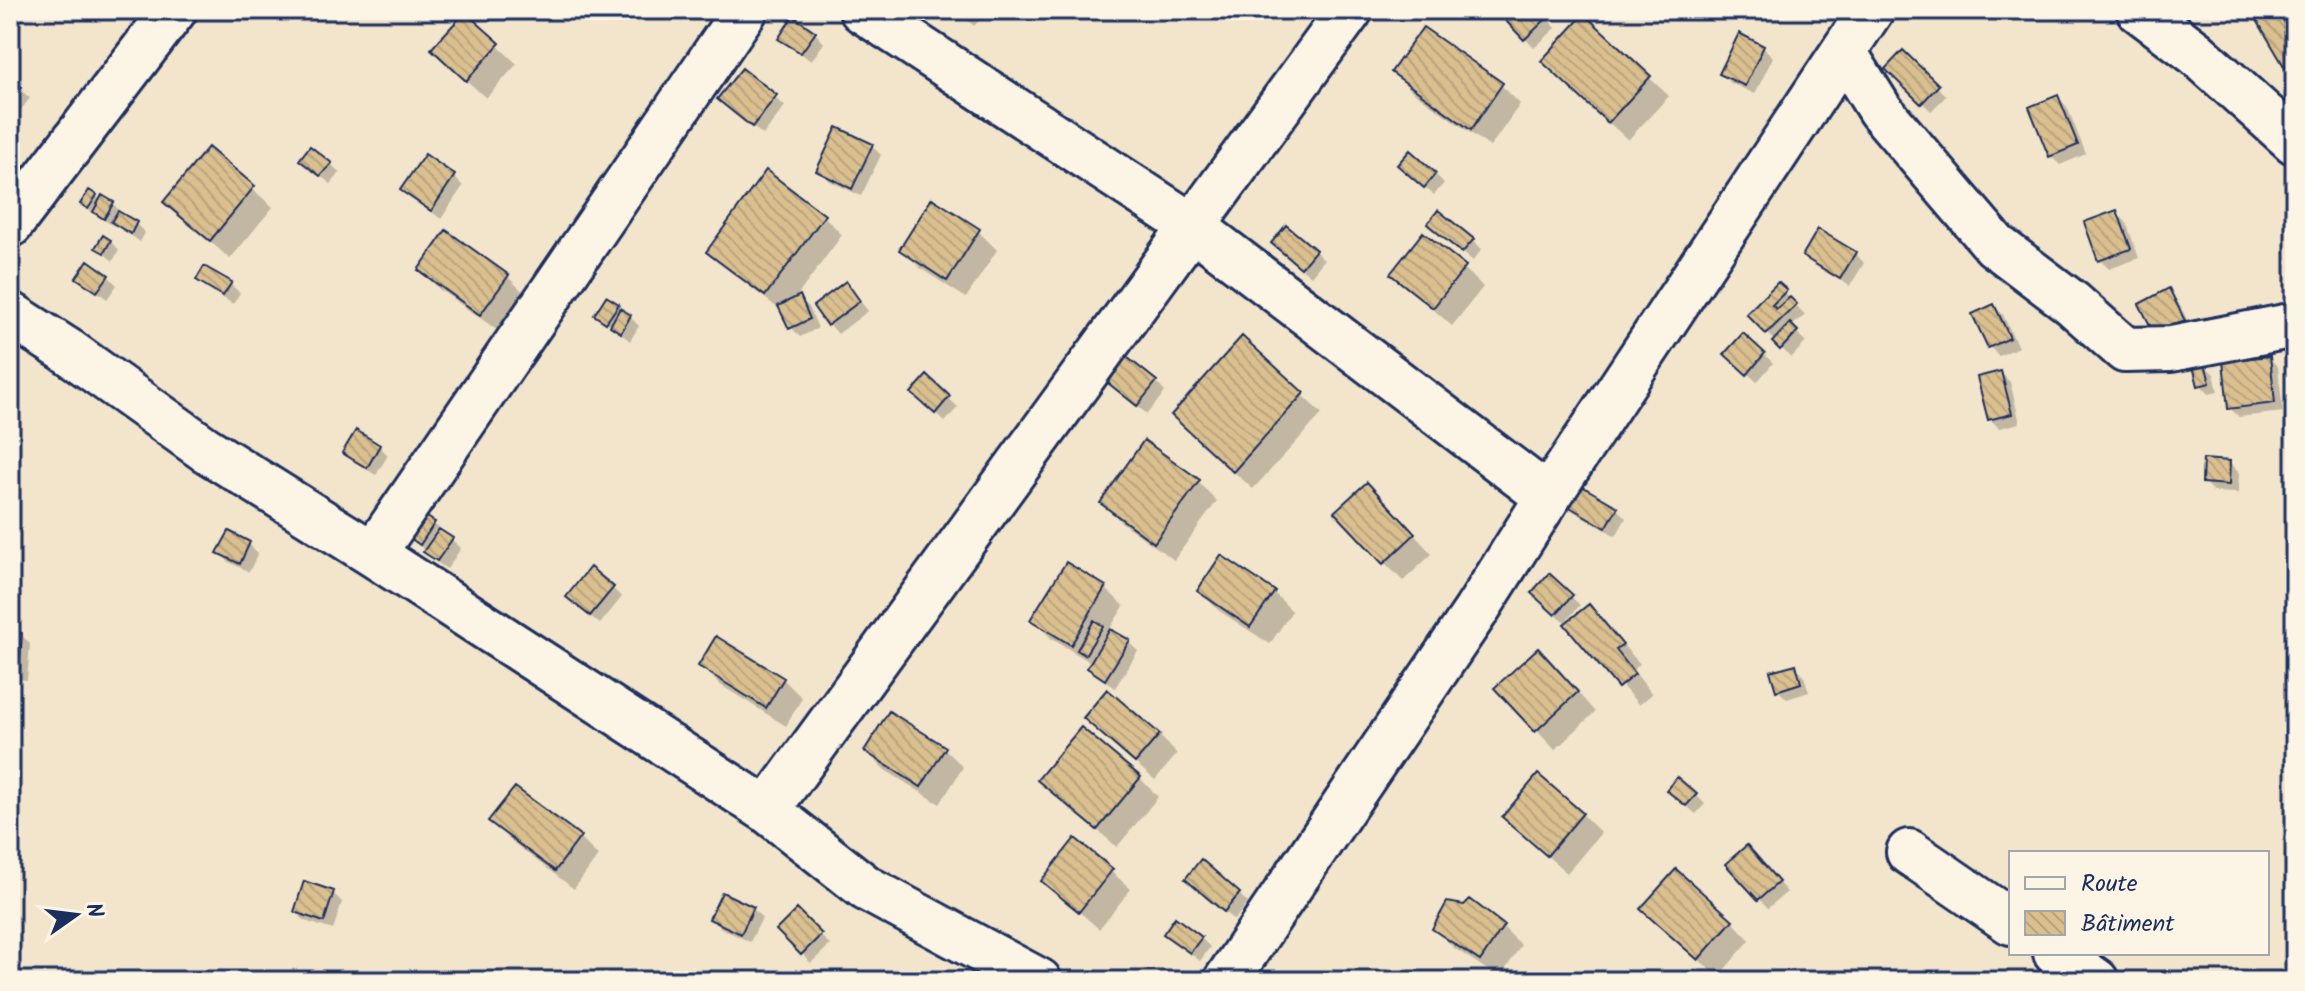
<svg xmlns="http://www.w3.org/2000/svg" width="2305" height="991" font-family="Kalam,sans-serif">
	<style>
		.shadow { fill: #0003 }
		.building { fill: url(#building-back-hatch); stroke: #1b2f5e; stroke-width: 2 }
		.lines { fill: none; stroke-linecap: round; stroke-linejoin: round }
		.street-casing { stroke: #1b2f5e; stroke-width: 50 }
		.street { stroke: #fcf5e5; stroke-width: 44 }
	</style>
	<defs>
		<pattern id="building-back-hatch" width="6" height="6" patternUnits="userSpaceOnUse" patternTransform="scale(2)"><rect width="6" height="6" fill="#dabf8f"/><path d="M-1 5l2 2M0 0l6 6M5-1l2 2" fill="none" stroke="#baa47e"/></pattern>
	</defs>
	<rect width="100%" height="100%" fill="#f2e5cb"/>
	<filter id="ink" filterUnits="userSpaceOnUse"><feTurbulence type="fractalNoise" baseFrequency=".0125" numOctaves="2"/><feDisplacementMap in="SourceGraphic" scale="16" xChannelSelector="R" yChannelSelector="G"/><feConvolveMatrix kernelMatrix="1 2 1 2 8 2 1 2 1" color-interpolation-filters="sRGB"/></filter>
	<g filter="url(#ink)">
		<path class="shadow" d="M427,10h14l-6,7z
			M567,10h23l-8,11z
			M956,10h33l-15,16z
			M1521,10h18l17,18 -22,20 -25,-27z
			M2254,10h41v65l-8,-8z
			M465,15l52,49 -31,34 -33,-30z
			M1584,17l85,79 -41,44 -66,-60z
			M815,33l9,10 -13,18 -31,-22z
			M1763,47l10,10 -18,37 -24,-11 -9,-9z
			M1903,53l43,43 -15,15 -43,-42z
			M743,71l42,35 -22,29 -34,-27z
			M1393,72l108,13 19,19 -30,43 -78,-56z
			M10,81l20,17 -10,13 -10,-7z
			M2058,97l9,10 19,47 -26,11 -9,-9z
			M872,146l9,9 -20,41 -33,-16 -9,-10z
			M208,150l65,57 -43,52 -64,-57z
			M331,164l9,9 -9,11 -20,-15z
			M1409,174h26l9,9 -10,12z
			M454,177l9,9 -22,33 -38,-29z
			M96,196l5,5 12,3 9,9 -1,2 15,9 9,9 -5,9 -24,-18 -2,2 -22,-13 -9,-9z
			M2117,213l9,9 13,36 -30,11 -9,-9z
			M824,216l18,19 -45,61 12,11 9,21 -18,9 -9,-10 -8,-15 -55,-42 -19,-19z
			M978,231l19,19 -31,48 -46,-30 -18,-19z
			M1439,233l33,7 10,9 -9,12z
			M110,241l9,9 -6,11 -16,-13z
			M1315,251l9,9 -13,16 -28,-24z
			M1855,253l9,10 -14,23 -36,-21 -9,-9z
			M1464,268l19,19 -31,39 -60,-53z
			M421,270l86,6 19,19 -26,37 -61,-43z
			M108,276l9,9 -10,14 -28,-21z
			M198,280l32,4 10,9 -7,11 -25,-15z
			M846,283l22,28 -30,23 -23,-27z
			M1778,285l27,30 -14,12 15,15 -15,16 -42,-44z
			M2168,291l9,9 16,31 -26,14z
			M618,305l21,21 -9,15 -33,-27z
			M1994,306l9,9 15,32 -19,9 -9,-9z
			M1242,339l80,75 -69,75 -61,-55z
			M1764,354l9,9 -16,19 -21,-19z
			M2269,358l9,9 5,45 -44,5 -9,-9z
			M2204,365l10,9 4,18 -9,2 -9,-10z
			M2001,373l9,9 10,41 -21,5 -9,-9z
			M927,378l31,29 -13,15 -31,-29z
			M1156,382l9,10 -18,22 -37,-30z
			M379,446l9,9 -12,20 -22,-13 -10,-10z
			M2230,463l9,10 -1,20 -25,-1 -9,-10z
			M1198,482l19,19 -43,59 -53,-38 -18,-19z
			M1564,502l52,6 10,10 -10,18 -43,-25z
			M1385,503l47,51 -29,27 -19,-19z
			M433,523l28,25 -14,21 -12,-8 -23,-23z
			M249,544l9,9 -9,19 -20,-10 -9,-9z
			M1549,576l31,29 -15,17 -22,-20z
			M612,588l10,9 -22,27 -22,-18z
			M1105,588l19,18 -15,24 19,12 10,9 -23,37 -26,-20 3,-5 -40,-24 -19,-19z
			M1200,591l73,1 19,19 -22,33 -52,-34z
			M1589,607l51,57 -7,6 19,24 -13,11 -72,-81z
			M10,633l11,1 9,10 -3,36 -17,-2z
			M716,639l67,40 19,19 -16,28 -67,-42 -18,-19z
			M1795,666l9,10 5,16 -22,7 -9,-9z
			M1557,669l38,43 -40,38 -58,-62z
			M1159,735l18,19 -22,26 -51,-44z
			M945,749l18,18 -23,37 -55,-34 -19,-19z
			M1140,778l18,19 -41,50 -78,-67z
			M1696,795l9,9 -9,10 -18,-15z
			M1582,814l19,19 -34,40 -44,-38z
			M491,821l88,16 19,19 -24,33 -64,-49z
			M1076,841l55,48 -32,40 -55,-48z
			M1756,857l31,35 -19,16 -40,-44z
			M2011,884v23l-12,-14z
			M1196,888l43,6 9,9 -14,17z
			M333,893l9,9 -9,28 -28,-9 -9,-9z
			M752,908l10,10 -12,24 -29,-14 -9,-9z
			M1643,909l89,12 18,19 -32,37z
			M797,911l33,34 -19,18 -33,-33z
			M1502,926l19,19 -21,33 -46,-30 -19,-19z
			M1166,934l35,4 9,9 -10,14z"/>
		<path class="building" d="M1518,10h23l7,7 -24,23 -18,-19z
			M2251,10h44v53l-10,5z
			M465,12l35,31 -34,38 -35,-32z
			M1584,14l67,62 -43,47 -67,-62z
			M793,16l23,16 -15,21 -23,-14z
			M1423,27l80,56 -32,47 -80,-58z
			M1739,33l25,13 -19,40 -26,-12z
			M1903,50l36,35 -18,19 -36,-35z
			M742,68l35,27 -25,32 -35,-28z
			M10,79l12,8 -12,17z
			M2058,95l20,50 -29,12 -20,-50z
			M837,127l36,17 -21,45 -36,-18z
			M310,146l22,17 -12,13 -21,-16z
			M208,147l47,39 -45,55 -47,-39z
			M1410,150l26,23 -12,15 -27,-23z
			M425,154l30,21 -24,36 -31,-21z
			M766,170l59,45 -60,81 -59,-44z
			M89,190l8,5 -9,14 -8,-5z
			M102,195l12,7 -10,17 -11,-7z
			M932,198l48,31 -33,52 -48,-31z
			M1438,210l36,29 -12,14 -35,-29z
			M2117,210l14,39 -33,12 -14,-39z
			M118,211l19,11 -6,12 -20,-12z
			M1286,225l30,25 -15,18 -30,-25z
			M1818,229l38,23 -16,27 -38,-23z
			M446,230l63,45 -29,40 -62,-45z
			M1423,232l43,34 -33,42 -43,-34z
			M103,235l8,5 -7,13 -9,-5z
			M88,260l21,15 -12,17 -21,-14z
			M204,266l28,16 -9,14 -27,-16z
			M846,281l14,20 -33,25 -14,-20z
			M1778,282l9,8 -15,15 4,4 14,-12 7,7 -31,30 -20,-20z
			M2169,288l16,33 -29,16 -17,-33z
			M800,295l10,24 -21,10 -11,-23z
			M606,296l13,8 -13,19 -12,-8z
			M1994,304l16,34 -22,10 -16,-34z
			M620,308l11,7 -10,18 -11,-7z
			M1790,323l8,8 -18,19 -8,-8z
			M1743,333l22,20 -18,22 -23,-21z
			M1242,336l62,57 -71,79 -62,-57z
			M1118,350l39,31 -20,25 -39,-31z
			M2270,356l5,47 -47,6 -5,-48z
			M2205,363l5,20 -12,3 -5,-20z
			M2001,371l11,43 -24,6 -11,-43z
			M927,375l23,21 -15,18 -24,-21z
			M356,430l24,15 -13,23 -25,-15z
			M1144,440l56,40 -46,63 -54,-40z
			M2203,459l27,2 -1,24 -27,-2z
			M1573,481l45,26 -12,21 -45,-26z
			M1367,482l48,52 -32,30 -49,-52z
			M424,515l11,7 -15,23 -10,-7z
			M439,529l14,9 -16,23 -14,-9z
			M229,531l21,11 -10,22 -23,-11z
			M1221,555l54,36 -25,36 -53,-36z
			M1066,562l40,24 -35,59 -41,-25z
			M590,567l24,20 -24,29 -24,-19z
			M1549,573l24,22 -18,20 -24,-22z
			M1589,604l34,41 -7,5 19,24 -17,14 -54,-64z
			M1094,620l9,6 -18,29 -8,-5z
			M1110,629l20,11 -25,40 -18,-12z
			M10,631l12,2 -3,39 -9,-1z
			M716,636l68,42 -18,30 -68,-42z
			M1538,648l40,44 -43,40 -41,-44z
			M1796,664l5,19 -25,8 -6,-20z
			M1107,689l53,45 -25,29 -52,-45z
			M889,711l57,36 -25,40 -57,-36z
			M1081,727l60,50 -44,53 -60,-50z
			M1538,774l45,39 -36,43 -45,-39z
			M1677,777l20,17 -11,12 -20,-16z
			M515,787l66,49 -26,35 -67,-50z
			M1075,838l38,31 -34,43 -38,-31z
			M1747,845l32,37 -21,18 -33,-36z
			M1201,859l39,34 -16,19 -39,-33z
			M1676,869l57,51 -35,40 -58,-51z
			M304,881l30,10 -10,31 -30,-10z
			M722,892l32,15 -13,27 -32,-15z
			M1470,899l34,26 -24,36 -48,-32 15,-27 17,3z
			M797,909l25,25 -21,21 -25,-25z
			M1175,917l27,20 -12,16 -27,-19z"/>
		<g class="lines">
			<g class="street-casing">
				<path id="street" d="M862,10l330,216 356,271
					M2139,10l57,43 99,89
					M1844,52l36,58 115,135 77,58 53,47 46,-1 124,-24
					M10,225l164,-215
					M10,314l58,37 137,98 168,105 394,256 99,78 173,93
					M373,554l372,-544
					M767,810l583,-800
					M1909,852l102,70
					M2056,953l40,28
					M1226,981l250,-370 72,-114 323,-487"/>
			</g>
			<use href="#street" class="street"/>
		</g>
	</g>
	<rect width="2305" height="991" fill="none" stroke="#fcf5e5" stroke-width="40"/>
	<rect x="20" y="20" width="2265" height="951" fill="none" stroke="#1b2f5e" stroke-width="3" filter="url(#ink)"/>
	<rect x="2009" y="851" width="260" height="104" fill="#fcf5e5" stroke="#a2a6af" stroke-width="2"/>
	<rect x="2025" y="877" width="40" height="12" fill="#fcf5e5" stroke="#a2a6af" stroke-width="2"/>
	<text x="2081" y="891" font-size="24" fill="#1b2f5e">Route</text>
	<rect x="2025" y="911" width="40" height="24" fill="url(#building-back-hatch)" stroke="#a2a6af" stroke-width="2"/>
	<text x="2081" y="931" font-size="24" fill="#1b2f5e">Bâtiment</text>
	<g transform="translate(76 915) rotate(76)" stroke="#fcf5e5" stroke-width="6" paint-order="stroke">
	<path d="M0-6L14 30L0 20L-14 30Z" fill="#1b2f5e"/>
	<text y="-12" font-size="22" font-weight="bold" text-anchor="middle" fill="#1b2f5e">N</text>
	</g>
</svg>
